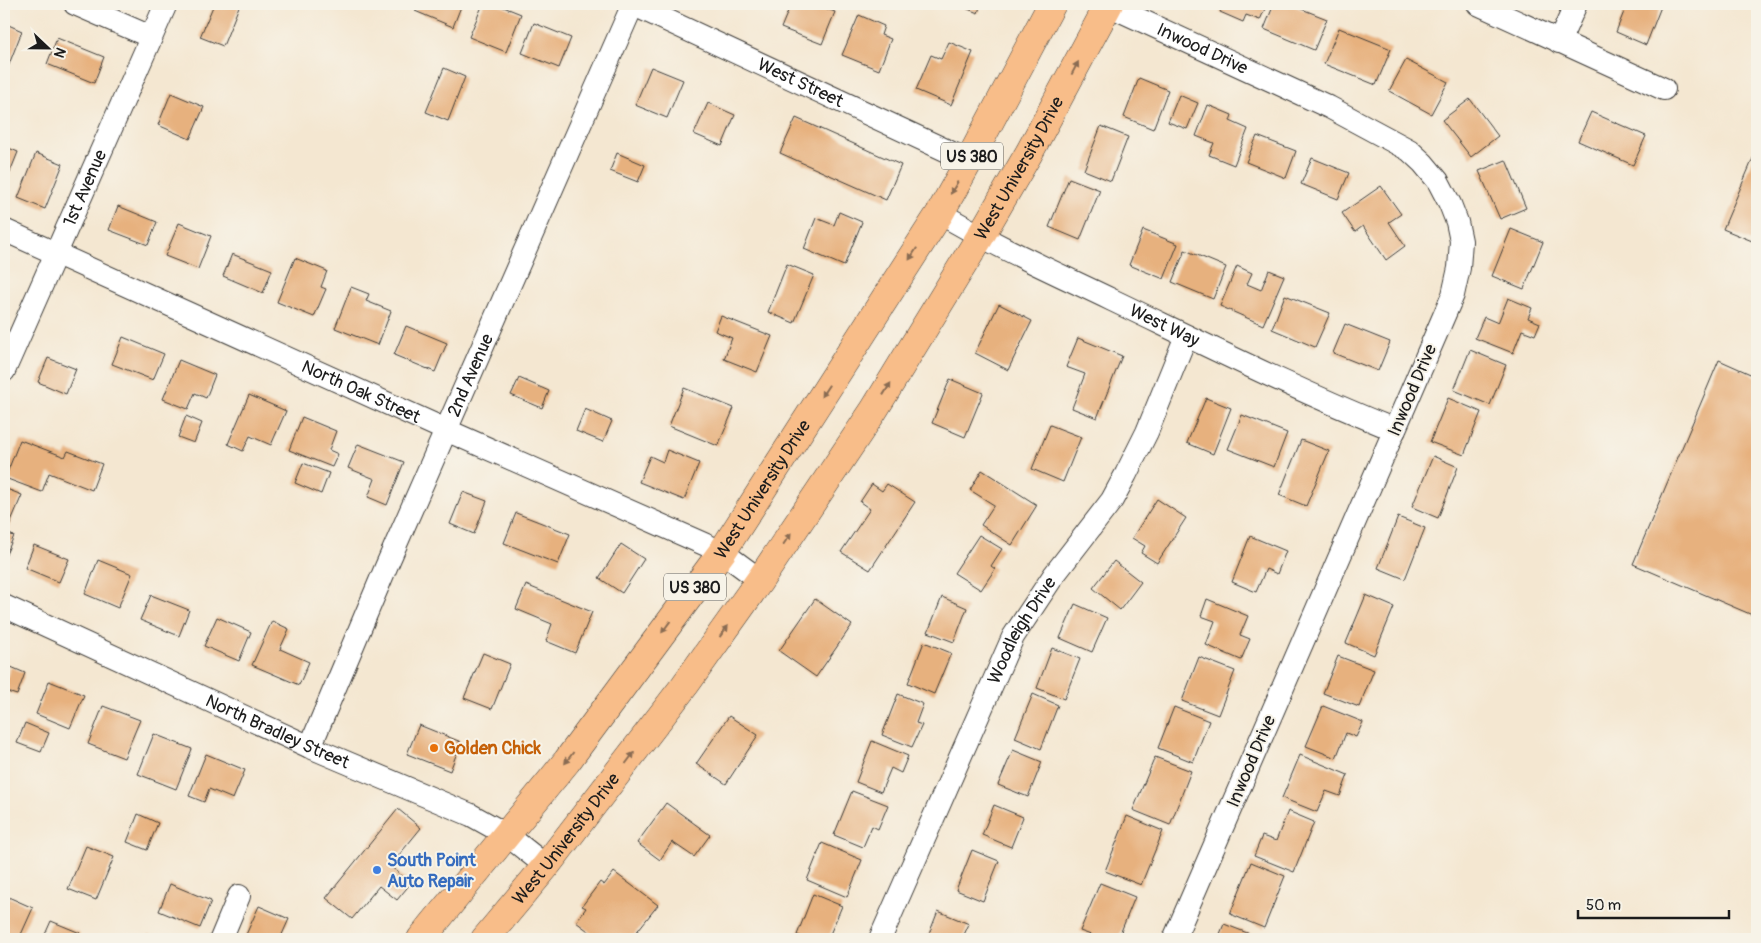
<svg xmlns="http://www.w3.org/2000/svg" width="1761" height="943" font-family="Pangolin,sans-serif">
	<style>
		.building { fill: #e7b17e }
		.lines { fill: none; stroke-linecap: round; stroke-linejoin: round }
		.street-casing { stroke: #3c3a37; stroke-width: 24 }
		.highway-casing { stroke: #3c3a37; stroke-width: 29 }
		.street { stroke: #fff; stroke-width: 22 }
		.highway { stroke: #f8bd89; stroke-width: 28 }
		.oneway { fill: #8a6c52 }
		.food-dot { fill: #e8710a; stroke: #f7f3e8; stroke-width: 2 }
		.shop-dot { fill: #3f7fe0; stroke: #f7f3e8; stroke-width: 2 }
		.labels { text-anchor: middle; stroke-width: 4; stroke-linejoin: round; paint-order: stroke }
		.shield { fill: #f7f3e8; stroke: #5e5c59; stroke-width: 1 }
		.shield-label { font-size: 16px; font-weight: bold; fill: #1c1c1c }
		.street-label { font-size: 18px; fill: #1c1c1c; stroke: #f7f3e8 }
		.food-label { font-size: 18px; font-weight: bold; fill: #c56008; stroke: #f7f3e8; text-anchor: start }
		.shop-label { font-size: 18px; font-weight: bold; fill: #366cbe; stroke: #f7f3e8; text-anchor: start }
	</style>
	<rect width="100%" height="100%" fill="#f7f3e8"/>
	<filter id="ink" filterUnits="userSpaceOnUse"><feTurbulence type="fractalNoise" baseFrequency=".02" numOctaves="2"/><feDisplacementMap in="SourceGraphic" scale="10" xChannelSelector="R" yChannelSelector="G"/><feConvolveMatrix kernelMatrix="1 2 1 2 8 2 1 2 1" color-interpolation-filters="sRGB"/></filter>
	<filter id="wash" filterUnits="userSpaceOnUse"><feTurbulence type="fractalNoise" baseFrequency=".0096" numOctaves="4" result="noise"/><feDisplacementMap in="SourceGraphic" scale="20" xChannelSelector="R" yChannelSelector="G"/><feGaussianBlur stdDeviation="1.12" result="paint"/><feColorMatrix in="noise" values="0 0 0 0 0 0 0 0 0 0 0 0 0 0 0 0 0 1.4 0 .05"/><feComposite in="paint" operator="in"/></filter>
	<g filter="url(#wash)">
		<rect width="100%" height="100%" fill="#f4e7d1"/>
		<g id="blocks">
			<path class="building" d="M214,4h26l-17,42 -23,-9z
				M418,4h44l-9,23 -38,-16z
				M483,4h13l25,10 -15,38 -37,-15z
				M791,4h23l21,8 -13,32 -41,-16z
				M955,4h26l-3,9z
				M1223,4h44l-7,16 -14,-5 -3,7 -23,-10z
				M1274,4h15l38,15 -13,31 -50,-21z
				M1627,4h35l-16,41 -30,-13z
				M859,15l25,11 -3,9 10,4 -12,31 -37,-15z
				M4,23l18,8 -16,41h-2z
				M534,23l37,15 -12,30 -37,-15z
				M1339,28l52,21 -15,36 -52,-21z
				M57,38l47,19 -10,26 -47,-19z
				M949,42l24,10 -22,53 -35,-15 15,-35 10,4z
				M1406,60l42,22 -17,32 -42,-23z
				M651,67l32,13 -16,38 -32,-13z
				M444,68l21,9 -17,44 -22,-9z
				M1139,78l29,12 -15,39 -29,-12z
				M171,93l33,14 -14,32 -32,-14z
				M1179,95l19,8 -11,26 -19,-7z
				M1470,99l28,37 -27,21 -29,-37z
				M708,103l27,12 -13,31 -28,-12z
				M1208,105l24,10 -2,6 18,8 -14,36 -25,-10 5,-12 -18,-7z
				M1591,112l55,24 -13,29 -55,-24z
				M796,118l105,47 -15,35 -106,-47z
				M1101,126l27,11 -17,44 -27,-11z
				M1257,136l39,15 -10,27 -40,-16z
				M4,146l14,6 -14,35z
				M1757,149v94l-34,-14z
				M36,153l27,11 -18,45 -27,-11z
				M617,153l28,12 -7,17 -28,-11z
				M1312,158l37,15 -11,26 -37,-15z
				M1506,160l20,48 -26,11 -21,-48z
				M1069,178l31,12 -20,50 -31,-13z
				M1381,186l20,28 -12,8 16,24 -19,14 -23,-34 -8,6 -13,-19z
				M118,206l39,16 -9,23 -39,-15z
				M839,212l23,10 -18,44 -40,-17 12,-31 18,7z
				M179,223l32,13 -13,33 -33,-13z
				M1511,229l32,13 -19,47 -32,-13z
				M1143,230l35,14 -14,35 -35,-14z
				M1185,250l41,17 -13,32 -41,-17z
				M232,254l40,16 -9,23 -40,-17z
				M295,258l32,13 -6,16 5,2 -12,28 -37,-15z
				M787,264l27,11 -20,48 -26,-11z
				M1237,266l15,7 -5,11 14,6 8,-20 15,6 -21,49 -43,-19z
				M351,287l18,7 -3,7 25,10 -13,34 -43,-17z
				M1285,295l45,18 -15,34 -43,-18z
				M1508,298l24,10 -4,10 12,5 -5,12 -13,-5 -9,23 -38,-15 9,-21 14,6z
				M999,304l33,17 -24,49 -33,-17z
				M721,316l51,20 -15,36 -33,-13 8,-21 -17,-7z
				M1345,324l45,18 -12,29 -45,-18z
				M406,326l41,17 -12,29 -41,-17z
				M123,337l41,17 -11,26 -41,-16z
				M1078,338l44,18 -25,62 -25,-10 13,-34 -19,-7z
				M1470,350l36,15 -16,40 -36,-15z
				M48,358l28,11 -10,25 -28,-12z
				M179,360l36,15 -9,23 -11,-5 -7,16 -25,-10z
				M1719,360l38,17v240l-124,-53z
				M519,378l30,13 -7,17 -31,-13z
				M950,379l33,14 -18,44 -33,-14z
				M684,388l50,20 -16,38 -49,-20z
				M249,395l37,16 -15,34 -21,-9 -7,15 -15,-7z
				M1206,398l25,10 -18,46 -26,-11z
				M1448,398l33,14 -17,43 -34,-13z
				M585,409l27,12 -9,21 -27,-11z
				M1242,415l45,18 -13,34 -46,-18z
				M186,416l16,7 -8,20 -16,-6z
				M302,417l34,14 -7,19 9,4 -6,13 -43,-17z
				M1050,425l31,12 -18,45 -31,-13z
				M20,440l45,17 3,-6 34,13 -10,26 -43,-17 -7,19 -37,-14z
				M1301,440l28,11 -23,55 -27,-11z
				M358,444l46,18 -17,43 -19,-8 7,-18 -27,-11z
				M667,450l32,13 -15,37 -45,-18 11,-26 13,6z
				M1433,456l25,11 -20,51 -26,-11z
				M303,463l26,10 -8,21 -26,-11z
				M982,470l55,35 -25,40 -31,-20 13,-20 -24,-15z
				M872,484l10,7 5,-7 28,18 -45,68 -29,-18 29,-43 -10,-7z
				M4,488l18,7 -16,38 8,3 -10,23z
				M463,492l24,9 -13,33 -24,-10z
				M1157,499l29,19 -29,45 -16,-10 4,-7 -13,-8z
				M516,513l54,21 -12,30 -54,-21z
				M1398,517l27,11 -20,51 -27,-11z
				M979,535l23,14 -11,17 4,3 -14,21 -27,-17z
				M1250,536l36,15 -9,23 -11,-5 -10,23 -24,-10z
				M621,544l23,15 -22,34 -23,-15z
				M34,545l35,14 -10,23 -34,-14z
				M98,560l34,14 -14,34 -33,-14z
				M1114,561l27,21 -21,28 -27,-22z
				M526,585l66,27 -17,41 -29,-12 6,-17 -36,-15z
				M151,595l38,15 -10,26 -39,-16z
				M1366,595l28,12 -20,48 -28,-12z
				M942,597l25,11 -13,34 -26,-10z
				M815,599l37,26 -36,52 -37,-26z
				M1207,599l41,17 -8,19 10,4 -9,21 -35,-15 9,-24 -14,-5z
				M1075,604l32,14 -15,34 -32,-14z
				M217,617l34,15 -12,29 -35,-15z
				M272,621l17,8 -9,20 29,13 -10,23 -47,-20z
				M924,642l27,11 -17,41 -26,-11z
				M1052,648l28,11 -16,40 -27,-11z
				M483,653l27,11 -18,45 -28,-11z
				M1338,656l36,14 -15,37 -36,-14z
				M1199,657l36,14 -17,44 -36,-14z
				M11,667l14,6 -8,22 -13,-4v-5z
				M49,681l35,14 -14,33 -34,-14z
				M898,694l25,10 -7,19 6,2 -10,22 -30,-12z
				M1033,694l25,11 -17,44 -26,-11z
				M103,706l37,14 -16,38 -36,-14z
				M1323,706l40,16 -7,15 -10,-4 -10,25 -30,-12z
				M1174,707l35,14 -16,41 -35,-14z
				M729,716l29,19 -32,49 -30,-20z
				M25,723l24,10 -8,19 -24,-9z
				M419,725l42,17 -11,29 -43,-17z
				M154,734l38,15 -16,40 -38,-15z
				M872,741l36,15 -7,17 -10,-5 -10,24 -25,-10z
				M1013,750l29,12 -14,35 -30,-12z
				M206,754l39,16 -12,29 -24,-10 -5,13 -15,-6z
				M1300,755l48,20 -8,21 -14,-5 -9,21 -35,-14z
				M1155,757l36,14 -21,54 -37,-15z
				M852,791l36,14 -10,24 -6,-3 -9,21 -29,-12z
				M666,803l44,32 -16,22 -22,-15 -12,18 -23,-17z
				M994,805l29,12 -12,30 -29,-12z
				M398,809l23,19 -31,38 21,17 -14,17 -18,-14 -27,33 -26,-21z
				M1288,811l26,11 -20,50 -40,-16 8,-20 14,5z
				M138,814l20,9 -11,27 -20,-8z
				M1127,816l36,15 -22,54 -36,-14z
				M822,843l40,17 -15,37 -40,-17z
				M86,846l28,11 -18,43 -28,-11z
				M972,850l27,11 -16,40 -27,-11z
				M1251,862l34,14 -21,52 -34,-14z
				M614,872l44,33 -27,34h-32l-23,-17 10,-14 -4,-2 18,-24 4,3z
				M1100,883l35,14 -17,42h-16l-22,-8z
				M170,884l41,17 -11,27 -41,-17z
				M813,894l29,12 -14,33h-20l-11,-4z
				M4,895l29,13 -14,31h-15z
				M259,906l30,13 -9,20h-36z
				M938,911l31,13 -7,15h-35z
				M51,921l29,12 -3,6h-34z
				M1224,924l39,15h-45z
				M149,934l11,5h-13z"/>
		</g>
	</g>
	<g filter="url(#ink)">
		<use href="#blocks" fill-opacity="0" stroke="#3c3a37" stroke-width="1"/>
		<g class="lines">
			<g class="street-casing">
				<g id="street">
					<path d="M75,4l76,33"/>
					<path id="s1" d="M632,4l337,157"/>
					<path d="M1478,4l186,85"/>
					<path id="s2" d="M1108,5l221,102 80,43 14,13 15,18 12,23 7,18 4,19 -2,27 -6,27 -279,644"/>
					<path d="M1559,42l17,-38"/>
					<path id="s3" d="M940,213c55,33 114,59 172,87 94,45 186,91 283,130"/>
					<path id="s4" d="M4,230l442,200 276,122 38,28"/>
					<path id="s5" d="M4,371l162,-367"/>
					<path id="s6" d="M4,606l306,141 161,68 36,20 39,31"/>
					<path id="s7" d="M310,747l76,-180 247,-563"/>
					<path d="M221,939l18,-43"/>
					<path id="s8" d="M880,939l133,-302 41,-62 58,-75 14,-26 21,-42 39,-96"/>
				</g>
			</g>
			<g class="highway-casing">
				<g id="highway">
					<path id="s9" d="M421,939l146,-178 155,-209 218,-339 29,-52 83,-157"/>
					<path id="s10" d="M485,939l61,-73 139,-181 75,-105 114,-170 106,-173 49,-84 80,-149"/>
				</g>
			</g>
			<use href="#street" class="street"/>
			<use href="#highway" class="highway"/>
		</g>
		<defs><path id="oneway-solid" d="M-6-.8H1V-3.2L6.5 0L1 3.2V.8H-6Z" transform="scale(1.25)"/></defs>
		<g class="oneway">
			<use href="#oneway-solid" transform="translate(1075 68) rotate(-62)"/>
			<use href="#oneway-solid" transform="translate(954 188) rotate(120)"/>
			<use href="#oneway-solid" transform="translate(913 254) rotate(123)"/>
			<use href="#oneway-solid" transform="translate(887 389) rotate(-58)"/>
			<use href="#oneway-solid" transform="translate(825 391) rotate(123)"/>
			<use href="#oneway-solid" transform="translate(787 539) rotate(-56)"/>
			<use href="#oneway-solid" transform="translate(666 627) rotate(126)"/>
			<use href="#oneway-solid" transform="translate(724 631) rotate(-54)"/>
			<use href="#oneway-solid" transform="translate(569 758) rotate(127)"/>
			<use href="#oneway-solid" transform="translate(630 758) rotate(-53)"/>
		</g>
	</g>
	<circle class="food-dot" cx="434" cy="748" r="5"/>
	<circle class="shop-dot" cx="377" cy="870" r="5"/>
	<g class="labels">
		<g class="shield">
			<rect x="941" y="142.5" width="62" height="27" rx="4"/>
			<rect x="664" y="573.5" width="62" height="27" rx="4"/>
		</g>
		<g class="shield-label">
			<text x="972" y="162">US 380</text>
			<text x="695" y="593">US 380</text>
		</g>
		<g class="street-label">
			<text dy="6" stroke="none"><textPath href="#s2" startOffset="104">Inwood Drive</textPath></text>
			<text dy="6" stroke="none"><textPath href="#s1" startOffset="186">West Street</textPath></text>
			<text dy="6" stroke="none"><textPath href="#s10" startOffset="939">West University Drive</textPath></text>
			<text dy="6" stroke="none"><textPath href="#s5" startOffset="200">1st Avenue</textPath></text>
			<text dy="6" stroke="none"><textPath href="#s3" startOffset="251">West Way</textPath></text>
			<text dy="6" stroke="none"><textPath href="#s7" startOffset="405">2nd Avenue</textPath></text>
			<text transform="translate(1412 390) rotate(-67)" y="6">Inwood Drive</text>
			<text dy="6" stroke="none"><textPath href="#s4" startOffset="392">North Oak Street</textPath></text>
			<text dy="6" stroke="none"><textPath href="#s9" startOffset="565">West University Drive</textPath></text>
			<text dy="6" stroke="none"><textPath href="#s8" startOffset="340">Woodleigh Drive</textPath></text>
			<text dy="6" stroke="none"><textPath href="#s6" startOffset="301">North Bradley Street</textPath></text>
			<text transform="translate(1251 761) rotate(-67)" y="6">Inwood Drive</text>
			<text dy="6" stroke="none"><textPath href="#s10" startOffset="129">West University Drive</textPath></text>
		</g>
		<g class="food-label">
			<text x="444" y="754">Golden Chick</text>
		</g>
		<g class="shop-label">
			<text x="387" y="866">South Point<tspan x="387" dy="21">Auto Repair</tspan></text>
		</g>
	</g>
	<rect width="1761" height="943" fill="none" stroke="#f7f3e8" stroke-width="20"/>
	<g transform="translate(48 48) rotate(112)" stroke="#f7f3e8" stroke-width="4" paint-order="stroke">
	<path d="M0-4L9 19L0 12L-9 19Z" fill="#1c1c1c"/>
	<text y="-8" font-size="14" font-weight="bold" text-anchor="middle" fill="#1c1c1c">N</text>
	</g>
	<path d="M1578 910v8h151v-8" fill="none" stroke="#1c1c1c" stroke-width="2.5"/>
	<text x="1586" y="910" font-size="15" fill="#1c1c1c" stroke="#f7f3e8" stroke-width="4" paint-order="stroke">50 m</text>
</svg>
